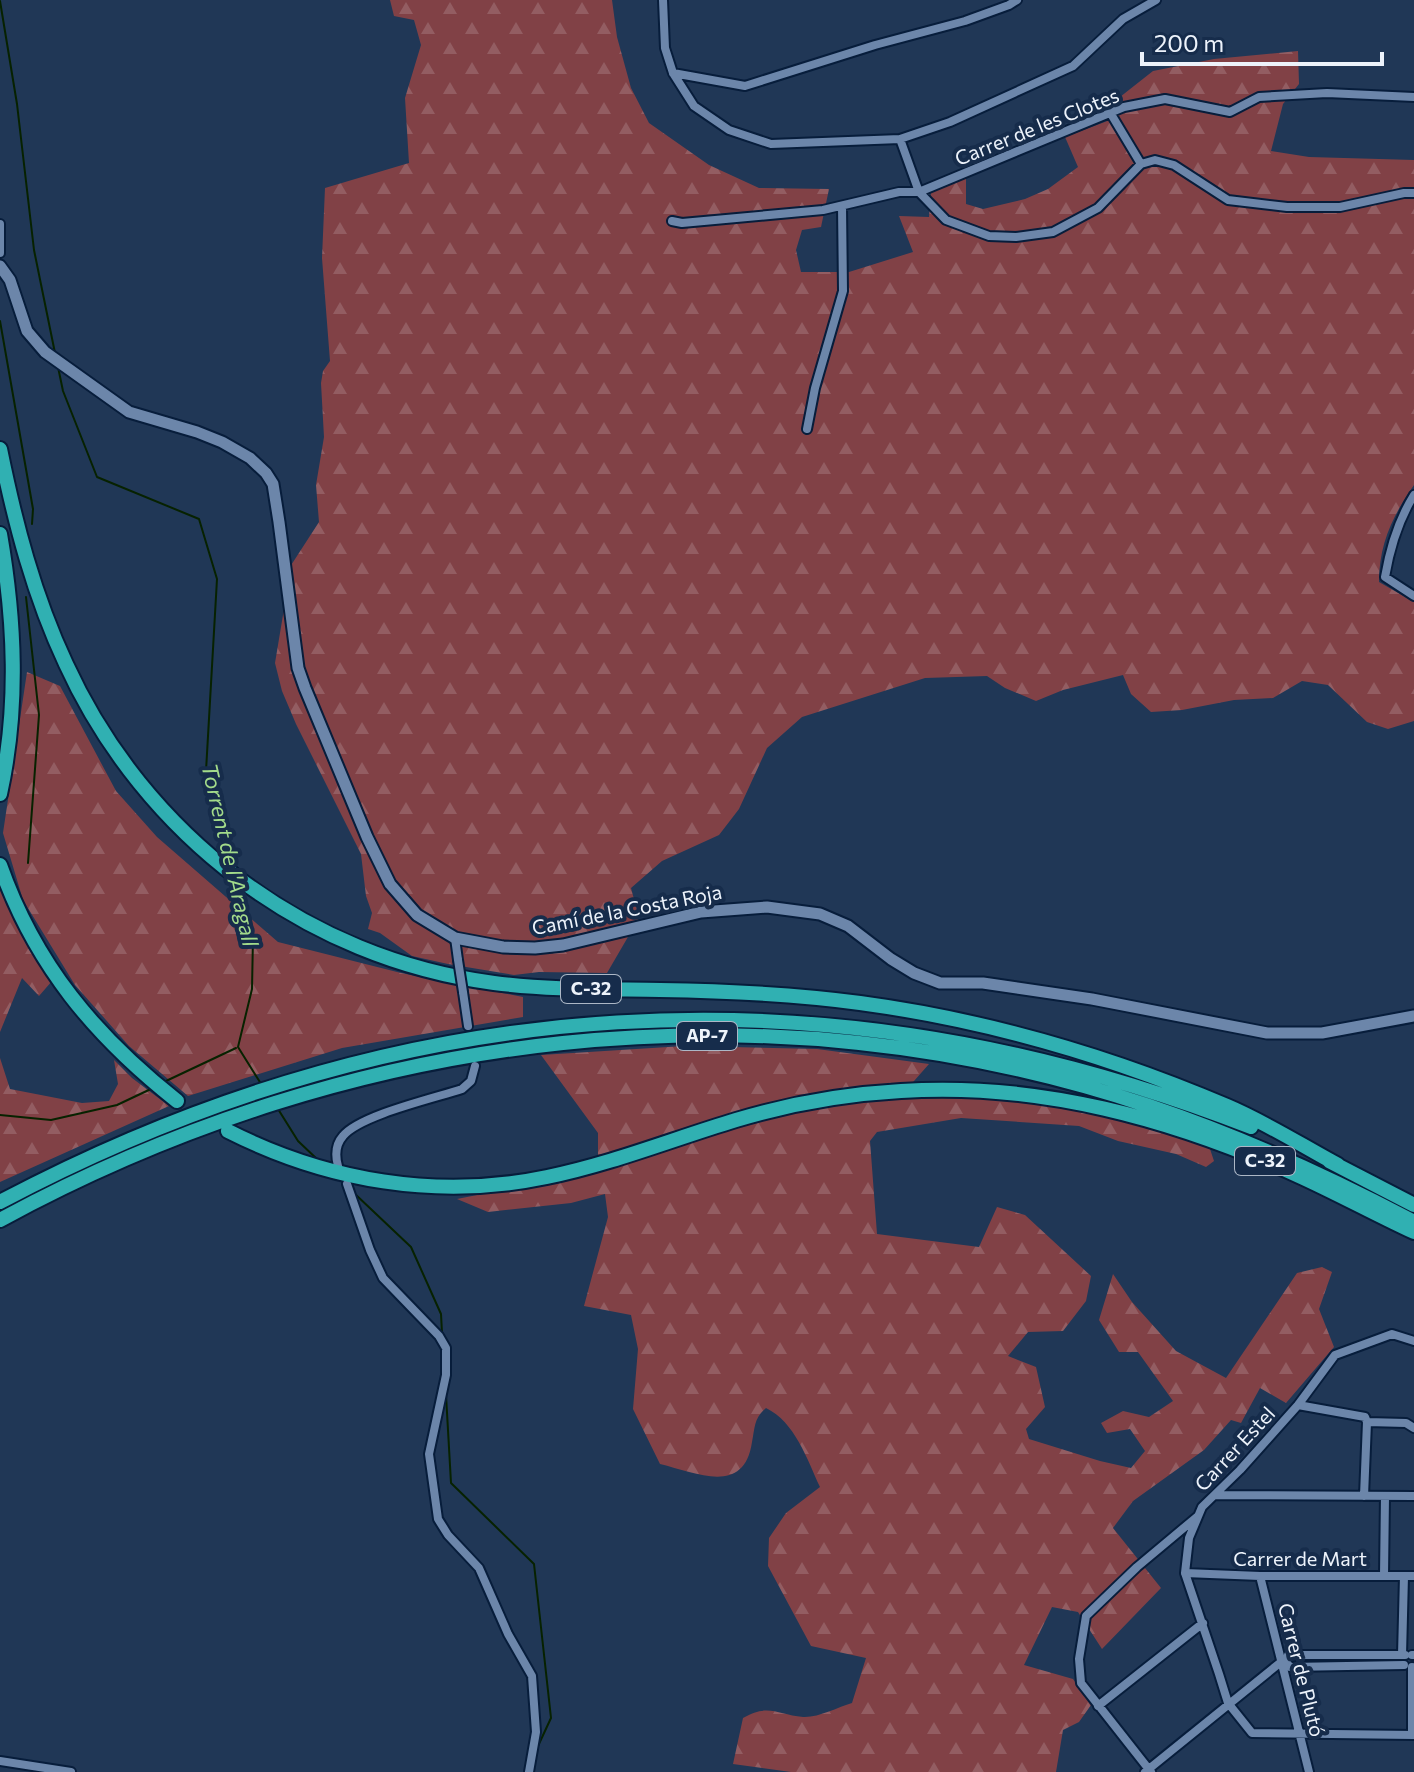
<svg xmlns="http://www.w3.org/2000/svg" width="1414" height="1772" font-family="Commissioner,sans-serif">
	<style>
		.forest { fill: url(#forest-firs) }
		.lines { fill: none; stroke-linecap: round; stroke-linejoin: round }
		.stream { stroke: #072200; stroke-width: 2 }
		.street-casing { stroke: #071d3b; stroke-width: 12 }
		.secondary-casing { stroke: #071d3b; stroke-width: 15 }
		.highway-casing { stroke: #071d3b; stroke-width: 18 }
		.street { stroke: #6c86aa; stroke-width: 8 }
		.secondary { stroke: #6c86aa; stroke-width: 11 }
		.highway { stroke: #30b0b2; stroke-width: 14 }
		.street-bridge-casing { stroke: #071d3b; stroke-width: 12; stroke-linecap: butt }
		.street-bridge { stroke: #6c86aa; stroke-width: 8 }
		.labels { text-anchor: middle; stroke-width: 8; stroke-linejoin: round; paint-order: stroke }
		.shield { fill: #162c4b; stroke: #acb7c6; stroke-width: 2 }
		.shield-label { font-size: 18px; font-weight: bold; fill: #edf3fb }
		.street-label { font-size: 20px; fill: #edf3fb; stroke: #162c4b }
		.water-label { font-size: 22px; font-style: italic; fill: #a2da8a; stroke: #162c4b }
	</style>
	<defs>
		<pattern id="forest-firs" width="22" height="20" patternUnits="userSpaceOnUse" patternTransform="scale(2)"><rect width="22" height="20" fill="#814146"/><path d="M5 1l3.5 6h-7zM16 11l3.5 6h-7z" fill="#935d62"/></pattern>
	</defs>
	<rect width="100%" height="100%" fill="#203756"/>
	<path class="forest" d="M390,0h222l5,37 14,51 18,35 60,42 50,23 70,1 -8,38 -19,3 -6,20 5,22h48l64,-20 -14,-36 30,1 2,-25 35,-14v26l17,5 42,-10 23,-10 30,-22 -13,-30 45,-17 10,-23 33,-26 61,-12 84,-8 1,33 -16,20 -12,47 38,6 105,3v325c-21,30 -35,59 -35,97l35,20v119l-26,8 -21,-7 -39,-37 -26,-4 -29,17 -39,2 -52,10 -31,2 -20,-18 -8,-19 -60,15 -27,11 -31,-13 -18,-12 -62,2 -123,39 -35,31 -28,61 -20,26 -57,26 -31,27 8,30 -32,55 -68,-1 -25,3 -66,-11 -36,-8 -32,-23 -12,-4 4,-16 -6,-17 -5,-42 -65,-130 -14,-33 -7,-28 9,-54 2,-36 33,-51 -3,-37 8,-48 -3,-54 2,-12 7,-10 -8,-103 3,-70 84,-25 -4,-65 16,-53 -7,-25 -20,-4z
		M27,672l33,14 56,105 41,46 121,105 123,31 122,24v20l-181,31 -154,48 -59,-50 -54,-61 -52,-85 -20,-67z
		M0,885l23,53 29,43 -13,15 -17,-18 -22,54z
		M684,1046l133,3 112,15 -30,34h116l104,18 90,30 5,15 -8,6 -30,-13 -58,-13 -39,-15 -118,-8 -84,14 -7,9 7,93 102,13 18,-40 28,8 66,61 -5,25 -23,30 -35,1 -20,24 28,11 9,40 -19,22 3,10 71,22 31,7 14,-17 -15,-22 -23,4 -6,-10 22,-12 26,6 24,-16 -35,-49h-19l-20,-32 14,-46 19,28 44,49 50,27 71,-105 25,-6 10,5 -13,37 15,38 -48,56 -26,-15 -19,35 -10,-3 -27,30 -71,51 -20,27 48,60 -59,61 -24,-37 -26,-5 -28,58 49,14 18,26 -12,17 -16,8 -7,42h-265l-58,-8 10,-46c25,-15 35,-3 60,-1 15,1 35,-10 49,-14l14,-45 -55,-12 -43,-80 1,-28 17,-25 34,-26c-13,-28 -25,-65 -54,-79 -12,10 -11,19 -14,34 -8,54 -55,31 -92,22l-27,-55 5,-60 -7,-34 -47,-9 24,-89 -3,-23 -34,9 -83,9 -31,-13 141,-28v-38l-57,-78z
		M0,1058l10,31 72,14 27,-2 9,-17 -4,-24 18,18 37,28 -169,76z"/>
	<g class="lines">
		<path class="stream" d="M0,1l17,103 17,146 21,103
			M0,321l33,188 -1,15
			M58,367l5,24 34,86 102,42 18,60 -11,192 26,92
			M26,597l13,118 -11,148
			M238,884l15,53 -1,52 -14,58 25,40
			M166,1081l70,-33
			M278,1109l20,32 20,19
			M0,1115l51,5 66,-15 36,-17
			M355,1194l56,53 30,67 1,19
			M446,1395l5,88 83,81 17,154 -13,28"/>
		<g class="street-casing">
			<path id="street" d="M663,0l2,48 8,25 21,33 35,24 42,14 129,-5 50,-17 123,-56 50,-47 33,-19
				M673,73l72,13 130,-41 90,-24 44,-16 8,-5
				M1111,114l30,50
				M900,139l19,53 27,28 43,16 27,1 37,-5 45,-24 43,-44 14,-4 19,5 54,35 59,7h53l64,-14h10
				M672,221l10,2 141,-13 76,-18h20l205,-85 41,-8 65,13 29,-15 68,-4 87,4
				M0,224v29
				M807,429l8,-41 28,-97 -1,-85
				M1414,495c-15,24 -24,53 -29,82l29,19
				M455,938l3,22
				M463,992l5,34
				M338,1166c-3,-11 -3,-21 5,-30 17,-21 92,-38 119,-47l9,-8 4,-15
				M347,1184l23,66 13,28 56,58 7,12v27l-17,79 9,65 10,16 31,33 29,66 24,42 4,56 -7,40
				M1414,1341l-22,-7 -57,21 -37,50 -58,65 -38,37 -13,31 -4,35 34,101 9,29 24,30 162,2
				M1298,1405l67,12 2,5 39,1 8,5
				M1215,1495l199,1
				M1364,1496l3,-74
				M1185,1573l75,3h154
				M1260,1576l49,196
				M1384,1576l1,-80
				M1402,1655l2,-79
				M1412,1655h2
				M1286,1662l4,5 114,-2
				M1098,1706l105,-83
				M1412,1735v-68
				M0,1761l71,11
				M1145,1772l136,-110h5l2,-7h117
				M1151,1772l-70,-89 -2,-24 7,-43 51,-49 61,-51"/>
		</g>
		<g class="secondary-casing">
			<path id="secondary" d="M0,266l10,14 17,51 18,21 84,60 68,20 25,10 28,16 16,15 7,11 6,38 19,146 7,20 62,149 23,47 27,31 38,23 48,9 32,1 28,-3 138,-33 66,-5 53,7 28,12 43,33 23,14 26,10h43l109,16 175,34h55l92,-17"/>
		</g>
		<g class="highway-casing">
			<path id="highway" d="M0,449c15,74 34,147 66,215 78,171 240,295 428,319 55,7 111,6 166,7 67,1 133,4 200,13 126,17 250,53 367,103 38,16 74,39 111,59
				M0,534c15,87 19,173 0,260
				M0,865c35,100 95,171 177,236
				M228,1131c99,50 209,69 319,46 64,-13 126,-38 189,-57 53,-16 110,-26 165,-29 139,-9 271,28 396,84 40,18 78,39 117,57
				M1329,1161l85,44
				M0,1202c402,-213 827,-241 1251,-75
				M0,1220c353,-192 765,-242 1149,-114 92,31 180,71 265,116"/>
		</g>
		<use href="#street" class="street"/>
		<use href="#secondary" class="secondary"/>
		<use href="#highway" class="highway"/>
		<g class="street-bridge-casing">
			<path id="street-bridge" d="M458,960l5,32"/>
		</g>
		<use href="#street-bridge" class="street-bridge"/>
	</g>
	<g class="labels">
		<g class="shield">
			<rect x="561" y="975" width="60" height="28" rx="6"/>
			<rect x="677" y="1022" width="60" height="28" rx="6"/>
			<rect x="1235" y="1147" width="60" height="28" rx="6"/>
		</g>
		<g class="shield-label">
			<text x="591" y="995">C-32</text>
			<text x="707" y="1042">AP-7</text>
			<text x="1265" y="1167">C-32</text>
		</g>
		<g class="street-label">
			<text transform="translate(1037 127) rotate(-22)" y="7">Carrer de les Clotes</text>
			<text transform="translate(627 910) rotate(-11)" y="7">Camí de la Costa Roja</text>
			<text transform="translate(1235 1449) rotate(-47)" y="7">Carrer Estel</text>
			<text x="1300" y="1566">Carrer de Mart</text>
			<text transform="translate(1301 1670) rotate(76)" y="7">Carrer de Plutó</text>
		</g>
		<g class="water-label">
			<text transform="translate(230 855) rotate(77)" y="8">Torrent de l'Aragall</text>
		</g>
	</g>
	<path d="M1142 52v12h240v-12" fill="none" stroke="#edf3fb" stroke-width="4"/>
	<text x="1154" y="52" font-size="24" fill="#edf3fb" stroke="#162c4b" stroke-width="6" paint-order="stroke">200 m</text>
</svg>
